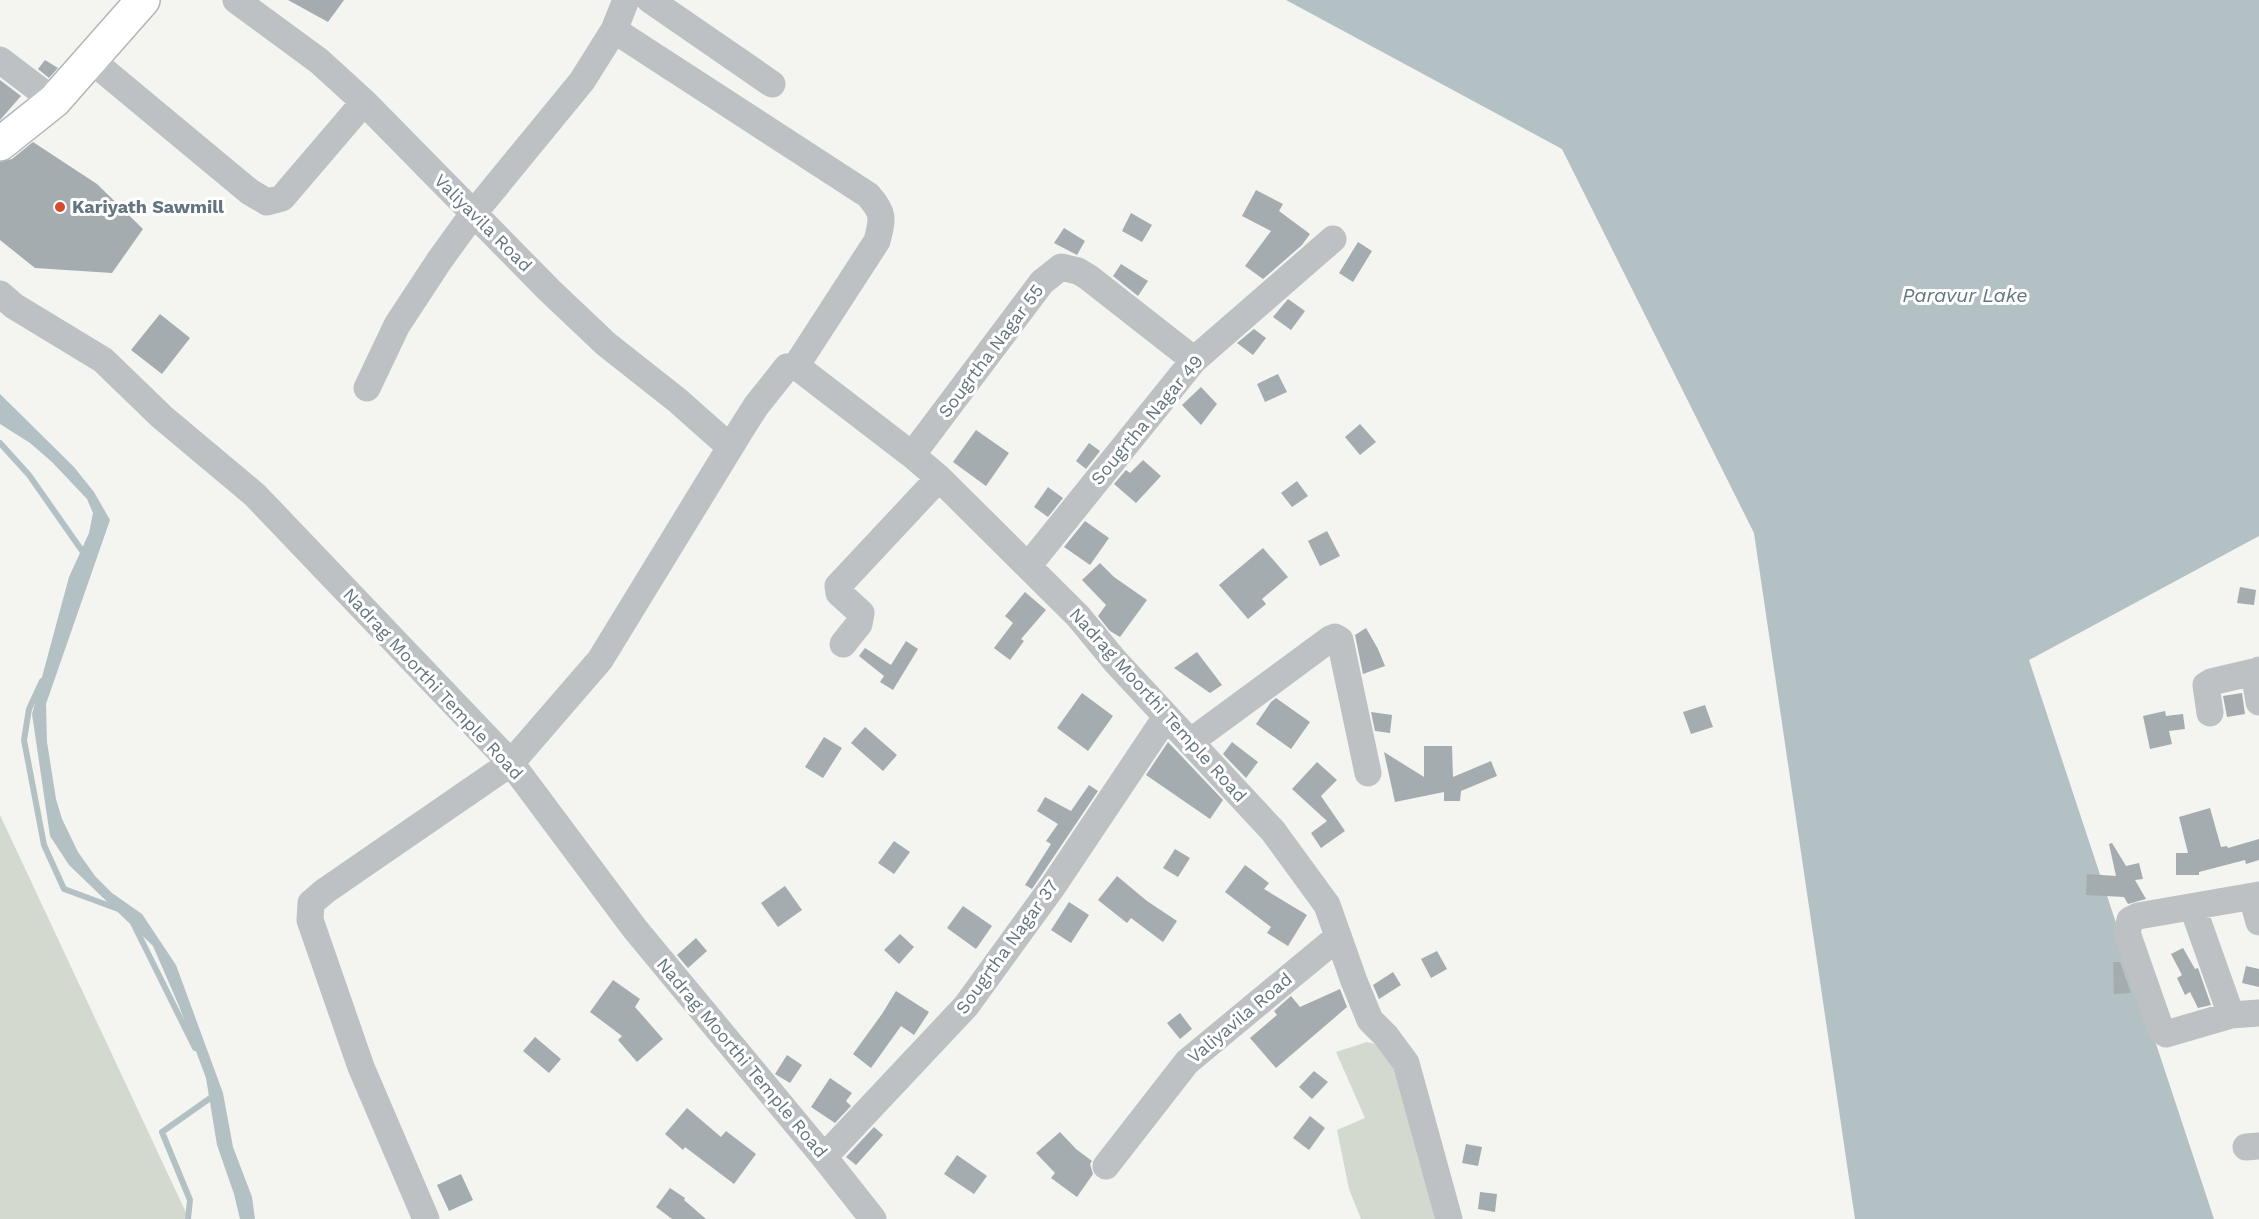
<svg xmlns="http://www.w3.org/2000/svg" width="2259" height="1219" font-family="'Work Sans',sans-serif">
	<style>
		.green { fill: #d4d9d0 }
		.water { fill: #b4c1c4 }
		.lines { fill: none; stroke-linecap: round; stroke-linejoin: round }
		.stream { stroke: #b4c1c4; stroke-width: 6 }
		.building { fill: #a4acb0 }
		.major-casing { stroke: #b1b5b8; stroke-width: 36 }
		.minor { stroke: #bdc1c4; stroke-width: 27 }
		.major { stroke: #fff; stroke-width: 33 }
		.poi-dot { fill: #d64b2e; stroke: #fff; stroke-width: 2 }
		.labels { text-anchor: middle; stroke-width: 6; stroke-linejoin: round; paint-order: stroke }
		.poi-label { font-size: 18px; font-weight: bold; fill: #65757f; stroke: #fff; text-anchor: start }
		.street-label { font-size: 18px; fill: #65757f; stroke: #fff }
		.water-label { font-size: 20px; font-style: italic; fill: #61777d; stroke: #fff }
	</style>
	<rect width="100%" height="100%" fill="#f4f4f0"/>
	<path class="green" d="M0,815l189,404h-189z
		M1367,1042l19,5 11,16 40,156h-76l-12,-30 -12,-59 28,-12 -29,-66z"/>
	<path class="water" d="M1286,0h973v536l-230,124 185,559h-359l-101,-686 -192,-384z
		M0,394l74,73 20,25 16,28 -64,184 1,38 9,57 6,20 16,33 17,24 17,17 30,21 34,51 47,128 10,54 19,50 3,22h-15l-6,-25 -17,-49 -11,-67 -27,-72 -26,-60 -84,-81 -19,-29 -18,-122 37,-137 20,-44 4,-20 -6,-14 -35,-37 -22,-19 -30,-19z"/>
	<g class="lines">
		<path class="stream" d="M0,443l29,32 56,80
			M42,681l-13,28 -5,31 20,105 20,44 57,21
			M133,923l62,125
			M188,1219l2,-19 -28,-68 54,-38"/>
	</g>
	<path class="building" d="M288,0h56l-16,22z
		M45,60l13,8 -9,10 -11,-9z
		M0,80l21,16 -21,24z
		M33,142l64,42 46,45 -31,44 -77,-5 -35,-28v-78l12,-3z
		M1256,190l27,14 -4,7 31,23 -8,11 -39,34 -18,-13 26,-35 -29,-15z
		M1131,213l21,12 -10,17 -20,-11z
		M1064,228l21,13 -8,14 -23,-12z
		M1358,242l14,9 -19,31 -14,-9z
		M1121,264l27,17 -10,15 -25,-20z
		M1288,299l17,12 -14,19 -18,-13z
		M160,314l30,24 -28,36 -31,-24z
		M1254,329l12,9 -13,17 -16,-12z
		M1278,374l9,18 -22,10 -8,-18z
		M1201,387l16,17 -16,21 -19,-20z
		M1360,424l16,18 -16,13 -15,-18z
		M976,430l33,23 -23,33 -33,-24z
		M1089,443l11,8 -14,18 -10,-8z
		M1143,460l18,16 -25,27 -22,-19 12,-14 4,3z
		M1297,481l11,15 -16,11 -11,-14z
		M1048,487l15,11 -15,19 -14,-10z
		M1085,521l24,17 -19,27 -26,-18z
		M1327,531l13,25 -20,10 -12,-25z
		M1263,548l25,29 -26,22 4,5 -18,15 -29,-34z
		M1100,563l14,14 33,23 -27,37 -10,-6 -12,-15 8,-11 -24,-25z
		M2240,587l16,3 -2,15 -17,-2z
		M1025,592l21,18 -25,29 3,2 -14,19 -16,-12 19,-25 -8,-7z
		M1366,628l12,21 7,17 -22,8 -8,-39z
		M906,641l12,8 -25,41 -13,-8 4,-6 -25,-20 6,-8 26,17z
		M1197,652l25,33 -12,8 -36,-25z
		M1082,693l31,23 -25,35 -31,-23z
		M2242,693l3,21 -18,3 -4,-21z
		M1276,698l34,24 -19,27 -35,-25 15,-22z
		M1705,705l8,22 -22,7 -8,-22z
		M2165,711l1,5 17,-2 2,15 -16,2 3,13 -22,5 -7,-33z
		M1371,712l21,3 -2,18 -15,-2z
		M865,727l32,28 -14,16 -32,-28z
		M824,737l18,11 -19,30 -18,-11z
		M1168,742l55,58 -13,19 -64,-44z
		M1232,742l26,20 -12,16 -23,-24z
		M1424,746h28l1,31 38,-16 6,15 -36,15 -1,10h-16v-9l-49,10 -11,-50 40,25z
		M1317,762l20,18 -16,16 24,35 -24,17 -10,-15 16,-12 -35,-32z
		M1089,785l9,6 -66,98 -7,-4 26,-41 -5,-3 12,-17 -21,-13 8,-14 26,14z
		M2210,808l11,39 6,-1 1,2 31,-9v21l-13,4 -1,-4 -46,12v3h-23v-22h12l-9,-36z
		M894,841l16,11 -16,22 -16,-11z
		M2112,843l14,23 13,-3 4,16 -8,1 11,19 -18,5 -4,-7 -38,-2 1,-21 29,2 -7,-32z
		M1175,849l15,9 -12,19 -15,-9z
		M1245,865l24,18 -5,6 43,26 -19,31 -21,-13 4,-6 -46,-35z
		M1117,876l30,25 30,20 -14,21 -32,-24 -4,5 -29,-23z
		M785,886l17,24 -24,17 -17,-24z
		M1069,902l20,13 -18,28 -20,-13z
		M963,906l29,20 -16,23 -29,-21z
		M900,934l14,13 -15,17 -15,-14z
		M696,938l11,13 -19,17 -11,-13z
		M2183,948l12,21 3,-1 13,37 -13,3 -8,-16 -5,3 -8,-17 5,-3 -11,-21z
		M1437,951l10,18 -16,9 -10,-19z
		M2113,962h7l11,31 -17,1z
		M2246,966l13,3v18l-17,-4z
		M1393,972l8,13 -22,14 -6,-14z
		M613,980l27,19 -5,8 28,32 -26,23 -19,-22 4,-4 -32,-24z
		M1340,989l7,18 -71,61 -26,-30 27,-23 -3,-4 17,-15 9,11z
		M896,991l33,21 -15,23 -13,-9 -30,42 -18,-14 29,-40z
		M1180,1013l12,16 -12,10 -13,-16z
		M535,1037l26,22 -12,14 -26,-22z
		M787,1055l15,10 -12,18 -15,-9z
		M1314,1071l14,11 -16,17 -13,-12z
		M830,1078l22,15 -6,8 5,5 -16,17 -24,-16z
		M687,1108l34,29 5,-6 30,23 -22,30 -49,-37 -2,3 -18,-16z
		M1310,1116l15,12 -16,22 -16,-12z
		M874,1127l9,8 -27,30 -10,-8z
		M1060,1132l16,17 16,12 -2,3 3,10 -16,23 -26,-19 4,-5 -19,-20z
		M1466,1144l16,3 -4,19 -16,-3z
		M957,1155l30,21 -13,18 -30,-20z
		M461,1174l12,26 -24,11 -12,-26z
		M670,1188l15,10 -1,2 22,19h-34l-16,-12z
		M1480,1192l17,2 -2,18 -17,-3z"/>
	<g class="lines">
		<g class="major-casing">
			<path id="major" d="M0,144l54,-43 89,-101"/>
		</g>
		<path class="minor" d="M236,0l83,61 45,41 185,188 57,54 71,56 53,47
			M650,0l122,84
			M614,30l254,165c16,18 15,23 9,46l-81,125
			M0,60l54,41
			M91,60l159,132 17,10 15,-4 82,-96
			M0,294l14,12 89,54 59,57 93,78 256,268 124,166 189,228 49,62
			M367,388l30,-63 42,-64 34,-47 109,-133 32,-51 12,-30
			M912,455l130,-173 19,-15 17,4 10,6 106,83
			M1028,566l166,-206 139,-121
			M843,644l16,-20 2,-11 -22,-20 -1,-7 101,-108
			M2259,670l-3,14 3,18
			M2210,713l-4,-28 5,-3 47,-11
			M1190,742l140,-103 5,-2 5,3 28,133
			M2259,895l-121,21 -8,4 -3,13 34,97 5,4 65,-19 28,-2
			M2252,897l7,25
			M2193,908l38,107
			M2246,1147l13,-1
			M824,1157l142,-151 87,-120 113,-169
			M1106,1166l81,-104 151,-125
			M426,1219l-65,-152 -51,-147 1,-17 14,-12 186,-128 89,-103 142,-232 14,-22 31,-39 9,-1 116,89 27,23 139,138 37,45 158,170 54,74 27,76 16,39 16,16 20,27 43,156"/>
		<use href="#major" class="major"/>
	</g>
	<circle class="poi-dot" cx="60" cy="207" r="6"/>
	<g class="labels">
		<g class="poi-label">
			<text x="72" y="213">Kariyath Sawmill</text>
		</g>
		<g class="street-label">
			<text transform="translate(483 223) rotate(45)" y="6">Valiyavila Road</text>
			<text transform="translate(991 351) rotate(-53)" y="6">Sougrtha Nagar 55</text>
			<text transform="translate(1147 420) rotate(-50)" y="6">Sougrtha Nagar 49</text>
			<text transform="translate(433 684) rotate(47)" y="6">Nadrag Moorthi Temple Road</text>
			<text transform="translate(1158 705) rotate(48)" y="6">Nadrag Moorthi Temple Road</text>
			<text transform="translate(1007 947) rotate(-54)" y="6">Sougrtha Nagar 37</text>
			<text transform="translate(1240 1018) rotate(-40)" y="6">Valiyavila Road</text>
			<text transform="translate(742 1058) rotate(50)" y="6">Nadrag Moorthi Temple Road</text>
		</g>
		<g class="water-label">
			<text x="1965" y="302">Paravur Lake</text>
		</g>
	</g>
</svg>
